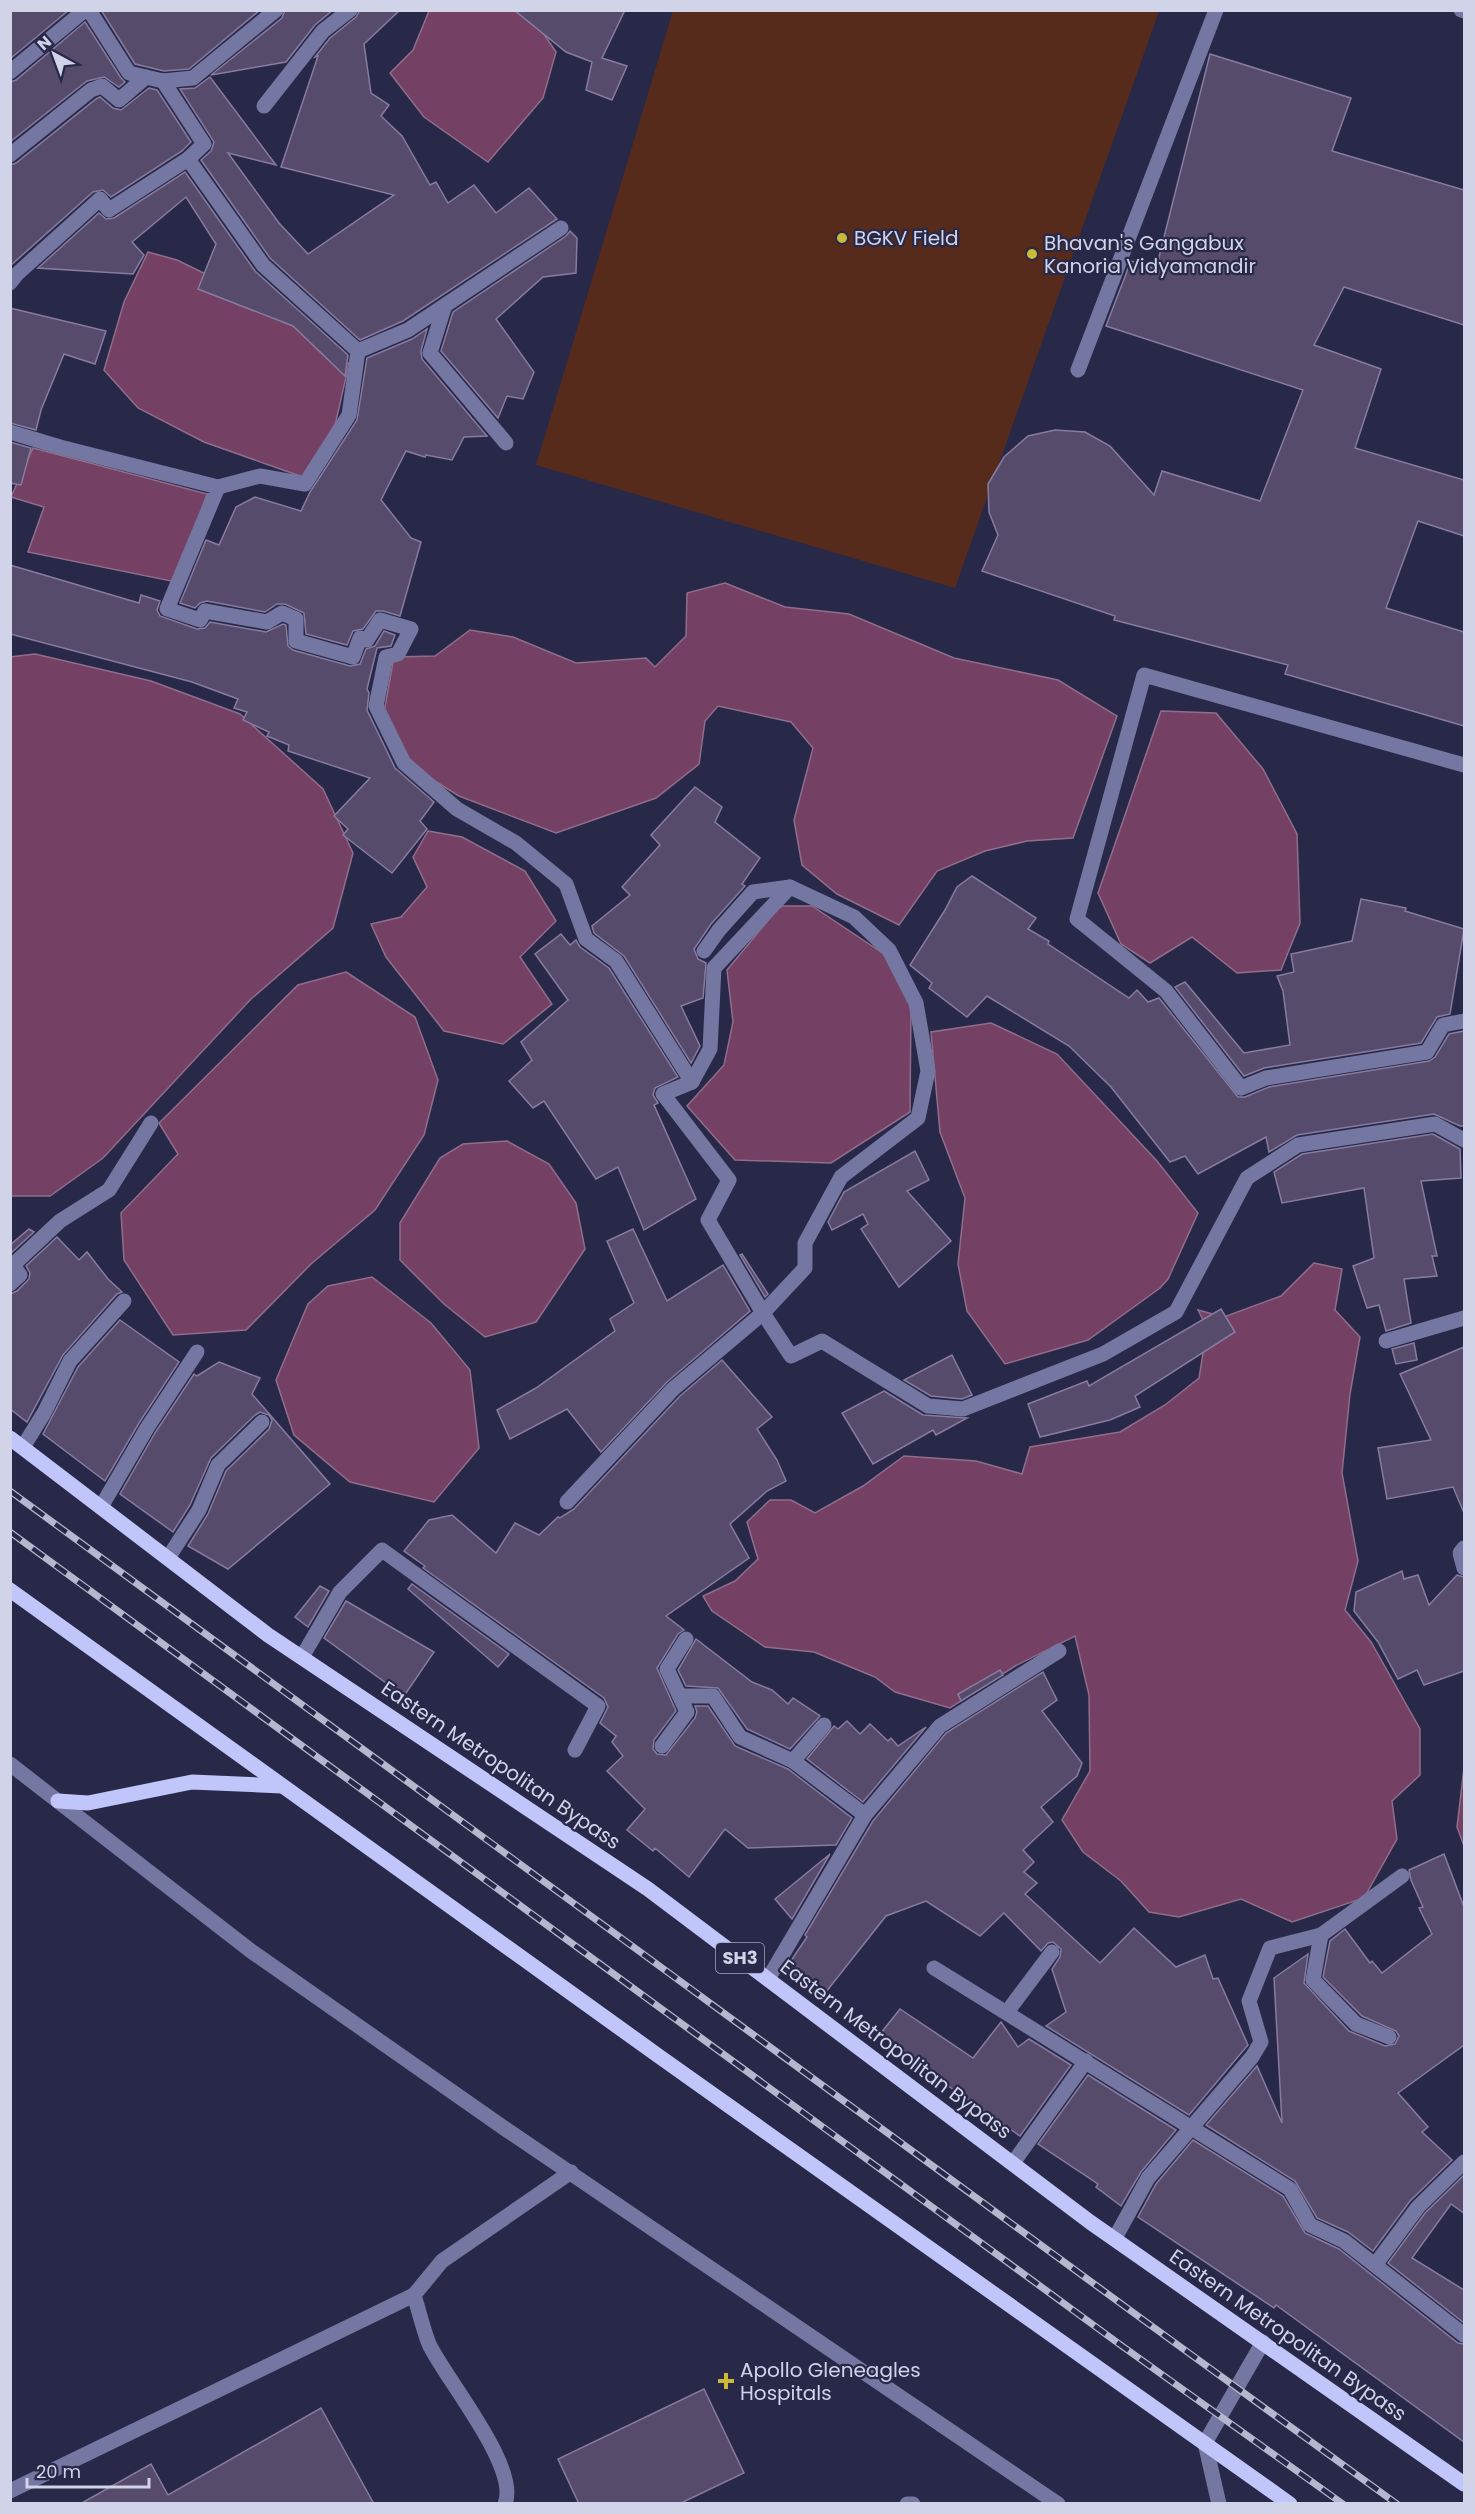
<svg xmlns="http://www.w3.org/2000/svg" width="1475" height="2514" font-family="Poppins,sans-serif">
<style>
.green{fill:#562b1b}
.water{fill:#744164;stroke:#906d8c;stroke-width:1.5}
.building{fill:#574b6c;stroke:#887ba0;stroke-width:1.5}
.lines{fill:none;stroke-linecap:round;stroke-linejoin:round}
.minor{stroke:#7377a2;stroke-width:15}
.major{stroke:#c0c5fa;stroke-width:15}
.rail-casing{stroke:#b4b7cd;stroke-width:7}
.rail{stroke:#282949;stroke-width:4.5;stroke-dasharray:14;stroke-linecap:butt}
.poi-dot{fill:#cdb938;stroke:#282949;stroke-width:2}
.labels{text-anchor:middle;stroke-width:4.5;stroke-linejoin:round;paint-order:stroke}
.shield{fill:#282949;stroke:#9ea1b8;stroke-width:1.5}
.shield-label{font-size:18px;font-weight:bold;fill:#d1d4e8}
.poi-label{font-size:20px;fill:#d1d4e8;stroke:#282949;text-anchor:start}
.street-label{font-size:20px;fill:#d1d4e8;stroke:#282949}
</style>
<rect width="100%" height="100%" fill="#282949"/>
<path class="green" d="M673 11H1159L955 588 536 465Z"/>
<g class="water">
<path d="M429 11H528L556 52 543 98 488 162 424 117 390 73 413 50Z"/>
<path d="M148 252 177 260 304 322 349 364 331 443 303 477 204 442 138 408 104 370 124 302Z"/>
<path d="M33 448 207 494 176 582 28 552 44 507 11 497Z"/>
<path d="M725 583 785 607 849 614 954 658 1058 680 1117 716 1073 838 1027 841 985 851 937 871 899 925 837 894 802 865 794 820 813 748 791 722 718 706 705 721 699 764 656 798 556 833 459 796 406 763 384 712 394 657 435 656 470 630 513 637 576 663 646 658 655 667 686 636 687 593Z"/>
<path d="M35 654 151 681 240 714 323 789 353 853 333 928 251 999 103 1158 50 1196H11L10 657Z"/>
<path d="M1161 711 1216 713 1263 769 1297 834 1300 923 1281 970 1237 973 1192 937 1150 963 1121 944 1098 893Z"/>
<path d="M428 831 462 837 525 871 556 921 520 957 552 1004 503 1044 444 1031 386 957 371 924 401 917 427 887 413 857Z"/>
<path d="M780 906H812L884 954 911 1005 910 1112 831 1163 735 1160 687 1106 724 1065 733 1022 727 970Z"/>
<path d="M346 972 415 1017 438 1080 424 1135 375 1210 311 1264 246 1330 173 1335 124 1260 121 1213 178 1154 159 1123 298 985Z"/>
<path d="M991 1023 1057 1054 1157 1161 1198 1213 1168 1279 1160 1288 1088 1340 1005 1364 967 1311 958 1264 965 1198 940 1132 931 1032Z"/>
<path d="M507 1141 549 1164 576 1203 585 1249 536 1322 485 1337 444 1304 400 1260V1223L440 1158 463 1144Z"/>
<path d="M1314 1263 1342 1269 1335 1310 1360 1337 1350 1394 1342 1473 1358 1561 1345 1610 1371 1642 1420 1729V1775L1392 1801 1397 1839 1364 1898 1292 1922 1241 1899 1179 1917 1149 1912 1121 1881 1083 1852 1062 1820 1090 1771 1089 1695 1075 1636 1015 1666 950 1708 895 1692 875 1677 814 1652 765 1647 712 1611 703 1596 735 1581 758 1559 747 1522 770 1500H791L815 1513 863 1486 904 1456 976 1461 1022 1474 1030 1447 1120 1432 1165 1405 1199 1378 1207 1328 1198 1310 1224 1317 1281 1296Z"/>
<path d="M372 1277 431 1323 470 1370 479 1448 434 1502 350 1482 294 1435 276 1380 308 1304 328 1286Z"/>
<path d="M1464 1768V1846L1457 1827Z"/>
</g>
<g class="building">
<path d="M10 10H69L10 59Z"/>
<path d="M101 10H260L189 69 164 71 135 64Z"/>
<path d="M285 10H333L315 25 286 62 211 75 282 18Z"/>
<path d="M360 10H400L364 44 371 93 389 105 381 116 402 136 430 185 436 182 448 203 474 185 496 213 529 188 557 219 403 321 360 340 270 258 201 160 211 151 214 142 180 89 195 88 210 77 276 165 228 153 279 223 308 254 394 195 281 167 318 56 315 57 330 38 356 17Z"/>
<path d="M514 10H625L602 58 627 66 612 100 586 90 592 62 566 52Z"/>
<path d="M85 22 121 78 125 82 119 87 104 77 87 81 10 142V82L16 80Z"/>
<path d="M1210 54 1351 98 1332 151 1464 190V325L1344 287 1314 345 1381 369 1355 448 1464 480V536L1418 521 1386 608 1464 632V726L1285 674 1288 665 1114 620 1115 616 982 571 998 535 989 512 988 484 1004 457 1028 436 1055 430 1085 432 1110 446 1154 495 1162 471 1260 501 1303 390 1106 326 1131 261 1156 269Z"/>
<path d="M149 88 157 90 191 142 182 151 111 197 103 190 93 192 10 266V165L16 163 96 99 100 97 113 108 121 110Z"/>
<path d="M185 172 255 271 348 355 345 376 293 326 198 289 216 244 186 197 132 242 144 255 133 274 38 268 99 213 106 219 114 218Z"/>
<path d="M570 231 577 238 576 273 543 277 496 319 534 372 523 399 507 396 498 418 441 351 453 312 566 236Z"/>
<path d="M10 308 106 331 95 364 64 354 41 410 36 430 10 423Z"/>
<path d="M427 329 421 351 422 359 487 436 464 437 452 460 426 455 425 457 406 451 381 500 411 538 421 542 400 616 383 611H376L363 629 353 631 347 645 306 634 304 613 285 604H277L265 612 207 601 200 603 195 608 180 603 206 540 219 545 236 507 255 497 301 511 310 492 357 420 367 358 412 339Z"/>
<path d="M10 442 31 448 21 485 10 483Z"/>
<path d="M10 565 139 603 141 595 160 601 157 610 160 616 197 629 205 628 210 622 266 632 283 624 286 625 288 646 293 650 350 666 360 664 366 649 375 646 384 631 395 635 391 646 377 648 367 689 369 693 367 710 395 768 434 802 420 821 427 829 392 873 343 835 348 829 334 816 370 778 288 751 289 745 267 736 269 732 243 720 247 712 234 708 238 699 192 682 10 634Z"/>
<path d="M695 787 722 807 715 822 760 858 742 884 745 886 711 924 694 949 698 959 706 963 703 998 681 1006 700 1046 691 1063 624 956 594 933 592 926 630 895 622 887 660 845 651 835Z"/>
<path d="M972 876 1036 918 1028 929 1049 941 1048 944 1129 998 1137 990 1148 1002 1159 998 1238 1097H1245L1269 1087 1429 1061 1435 1057 1449 1034 1464 1031V1126H1460L1434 1114 1297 1135 1269 1152 1266 1137 1198 1174 1185 1156 1170 1162 1111 1087 1069 1046 987 996 967 1017 929 988 932 983 910 965 945 910 957 887Z"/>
<path d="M1361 899 1406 908 1405 911 1464 929 1450 1014 1437 1017 1421 1043 1264 1068 1244 1076 1175 987 1185 982 1244 1053 1290 1045 1283 991 1277 976 1294 972 1291 954 1352 941Z"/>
<path d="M561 934 570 945 576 940 580 947 609 968 678 1077 655 1088 653 1095 658 1103 654 1105 696 1199 644 1230 618 1167 596 1179 544 1101 533 1108 509 1081 532 1060 521 1042 568 1000 535 954Z"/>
<path d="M1433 1134 1460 1149 1461 1178 1421 1181 1437 1256H1432L1437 1276 1404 1279 1411 1323 1386 1331 1379 1305 1367 1308 1353 1266 1374 1258 1364 1188 1282 1203 1274 1172 1302 1154Z"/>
<path d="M915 1151 929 1180 907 1191 951 1241 899 1287 861 1229 868 1224 863 1214 832 1230 828 1222 844 1192Z"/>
<path d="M29 1229 34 1232 10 1254V1245Z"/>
<path d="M633 1229 667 1301 723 1265 750 1311 667 1382 601 1452 567 1409 510 1439 497 1410 536 1388 615 1331 610 1319 634 1303 607 1241Z"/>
<path d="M57 1237 79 1260 87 1252 108 1279 122 1292 117 1294 63 1355 27 1422 10 1409V1294L17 1291 29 1279 30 1273 26 1266Z"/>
<path d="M742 1254 768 1294 765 1297 740 1255Z"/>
<path d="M1221 1309 1235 1332 1135 1396 1140 1407 1110 1420 1040 1437 1028 1404 1087 1381 1089 1386Z"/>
<path d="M120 1320 179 1362 139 1423 105 1481 43 1434 78 1367Z"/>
<path d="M1414 1343 1417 1360 1396 1364 1392 1349Z"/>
<path d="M1464 1347V1513L1453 1487 1387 1499 1378 1448 1431 1440 1400 1374Z"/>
<path d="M952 1355 972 1395 962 1399 931 1396 904 1380Z"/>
<path d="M722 1360 772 1417 757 1429 777 1460 786 1481 767 1491 730 1524 749 1558 666 1616 684 1630 678 1634 657 1668 676 1711 654 1740 653 1749 657 1754 666 1755 695 1718 697 1712 695 1706H708L735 1746 788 1769 852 1818 836 1845 748 1848 725 1829 689 1877 655 1848 653 1851 627 1830 645 1809 607 1771 623 1756 612 1742 616 1736 600 1723 608 1707 604 1698 423 1568 425 1566 404 1551 429 1520 452 1515 496 1553 515 1523 539 1535 558 1517 560 1518 574 1509 680 1396Z"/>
<path d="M219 1362 260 1378 252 1394 330 1484 228 1569 188 1546 208 1514 226 1471 269 1429 272 1420 269 1415 260 1412 255 1415 211 1458 190 1505 173 1532 120 1494 155 1433 194 1374 197 1376Z"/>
<path d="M884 1391 923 1415 967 1418 936 1435 933 1430 873 1464 842 1413Z"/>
<path d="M1402 1571 1404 1579 1418 1575 1429 1605 1457 1575 1464 1577V1671L1424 1685 1417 1670 1398 1679 1378 1642 1354 1611 1356 1592Z"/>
<path d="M412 1584 509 1654 498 1667 408 1589Z"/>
<path d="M320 1586 329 1591 308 1627 295 1617Z"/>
<path d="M346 1601 434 1652 404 1696 324 1638Z"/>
<path d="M696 1639 752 1682 772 1690 788 1704 793 1698 820 1716 790 1749 747 1729 718 1688 686 1686 678 1670Z"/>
<path d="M1000 1670 1003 1675 961 1701 958 1694Z"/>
<path d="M1043 1672 1057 1700 1042 1711 1082 1763 1077 1776 1041 1807 1053 1822 1023 1850 1034 1862 1024 1872 1037 1883 1025 1894 1100 1963 1134 1928 1176 1967 1205 1955 1213 1979 1218 1978 1248 2045 1189 2115 1046 2026 1066 2012 1052 1969 1060 1957 1061 1949 1053 1942 1048 1943 1041 1951 1004 1913 980 1936 926 1901 886 1916 822 1997 784 1971 807 1937 805 1935 873 1821 946 1733Z"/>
<path d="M847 1721 860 1734 870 1724 888 1741 891 1738 898 1746 926 1727 863 1802 807 1759 834 1726 838 1729Z"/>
<path d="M830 1854 792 1919 775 1899Z"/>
<path d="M1444 1854 1464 1907V2045L1398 2093 1428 2127 1422 2132 1452 2160 1410 2201 1373 2251 1348 2232 1317 2218 1295 2181 1206 2125 1257 2066 1282 2123 1274 1978 1308 1954 1304 1983 1349 2031 1385 2046 1395 2044 1399 2036 1396 2031 1362 2016 1323 1977 1330 1941 1345 1929 1370 1963 1372 1961 1382 1973 1432 1934 1419 1908 1423 1907 1411 1880 1409 1870Z"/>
<path d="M900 2009 973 2058 1001 2022 1018 2047 1029 2039 1071 2065 1020 2136 951 2088 881 2033Z"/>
<path d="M1088 2075 1176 2130 1141 2172 1121 2206 1096 2187 1098 2184 1038 2144Z"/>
<path d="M1193 2140 1283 2196 1305 2233 1339 2249 1458 2343 1464 2344V2442L1276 2305 1274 2308 1138 2217 1156 2184Z"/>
<path d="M1464 2175V2213L1451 2204 1412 2258 1464 2290V2323L1388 2263 1425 2213Z"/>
<path d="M704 2389 744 2473 679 2504H579L558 2459Z"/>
<path d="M321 2408 374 2504H80L151 2464 168 2495Z"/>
</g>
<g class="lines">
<g class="minor">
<path d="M89 10 129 73 163 81 193 78 276 10"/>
<path d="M1461 10 1464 11"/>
<path d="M10 72 85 10"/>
<path d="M163 81 204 144 188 159 263 265 358 351 349 415 305 484 260 476 218 487"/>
<path d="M264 106 323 31 350 10"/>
<path d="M10 155 91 90 102 86 119 100 146 77"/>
<path d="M10 283 17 274 100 199 109 210 188 159"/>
<path d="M444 308 430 353 506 443"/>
<path d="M358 351 408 330 561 228"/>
<path d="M1078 370 1216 10"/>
<path d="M10 432 60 447 218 487 167 609 200 620 205 611 267 622 282 613 296 619V641L353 657 360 638 367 640 380 620 411 629 398 654 386 657 376 706 404 763 457 809 516 843 566 884 586 939 616 961 692 1082 663 1094 729 1180 708 1220 763 1313 791 1356 822 1341 928 1406 963 1409 1103 1354 1176 1312 1247 1178 1298 1145 1435 1124 1464 1140"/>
<path d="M1464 765 1144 675 1077 919 1166 991 1241 1088 1266 1078 1427 1052 1443 1025 1464 1021"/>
<path d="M692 1082 710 1049 714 968 790 887"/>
<path d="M10 1284 20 1275 13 1265 60 1221 109 1190 151 1123"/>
<path d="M1386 1341 1464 1318"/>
<path d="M23 1447 44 1413 70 1361 124 1301"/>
<path d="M567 1502 673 1389 763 1313 805 1268V1243L841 1177 918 1118 928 1071 916 1003 889 950 854 917 790 887 753 892 719 930 704 951"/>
<path d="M101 1507 147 1428 197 1352"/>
<path d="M1464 1548 1460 1553 1464 1568"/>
<path d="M168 1558 199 1510 218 1465 262 1422"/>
<path d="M302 1657 340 1592 382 1550 598 1706 575 1750"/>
<path d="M680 1696H713L740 1737 793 1761 865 1815"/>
<path d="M662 1746 687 1712 667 1669 686 1639"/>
<path d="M793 1761 824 1725"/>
<path d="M10 1764 251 1951 504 2128 1058 2504"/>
<path d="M1321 1935 1313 1980 1356 2024 1389 2037"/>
<path d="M934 1968 1290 2189 1310 2225 1344 2241 1464 2335"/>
<path d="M768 1979 865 1815 940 1726 1059 1651"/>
<path d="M1007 2012 1052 1952"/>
<path d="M1013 2163 1086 2061"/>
<path d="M1115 2238 1148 2178 1252 2057 1261 2042 1249 2001 1270 1948 1321 1935 1402 1876"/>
<path d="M1375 2265 1418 2207 1464 2162"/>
<path d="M10 2491 414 2295"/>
<path d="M505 2504C520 2467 446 2380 429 2344 423 2329 419 2311 414 2295L442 2261 571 2172"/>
<path d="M907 2504H913"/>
<path d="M1219 2504 1205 2443 1263 2342"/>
</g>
<g class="major">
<path d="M10 1438 268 1635 648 1889 1090 2222 1464 2484"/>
<path d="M10 1590 660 2057 1290 2504"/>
<path d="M58 1801 88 1803 192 1782 282 1786"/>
</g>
<defs>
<g id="rail">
<path d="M10 1491 1142 2319 1397 2504"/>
<path d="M10 1532 1122 2346 1343 2504"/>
</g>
</defs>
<use href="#rail" class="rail-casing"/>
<use href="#rail" class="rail"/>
</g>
<g class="poi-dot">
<circle cx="842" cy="238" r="6"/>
<circle cx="1032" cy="254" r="6"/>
<path d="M723 2372h6v6h6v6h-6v6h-6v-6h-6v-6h6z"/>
</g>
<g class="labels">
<rect class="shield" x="716" y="1943" width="48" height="30" rx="4.5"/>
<g class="shield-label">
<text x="740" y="1964">SH3</text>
</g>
<g class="poi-label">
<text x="854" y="245">BGKV Field</text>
<text x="1044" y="250">Bhavan's Gangabux<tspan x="1044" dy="23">Kanoria Vidyamandir</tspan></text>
<text x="740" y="2377">Apollo Gleneagles<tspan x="740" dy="23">Hospitals</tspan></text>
</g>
<g class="street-label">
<text transform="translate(501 1765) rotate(34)" y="7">Eastern Metropolitan Bypass</text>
<text transform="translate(896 2049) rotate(37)" y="7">Eastern Metropolitan Bypass</text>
<text transform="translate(1288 2335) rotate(35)" y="7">Eastern Metropolitan Bypass</text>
</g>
</g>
<rect width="1475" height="2514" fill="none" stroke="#d1d4e8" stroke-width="24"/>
<g transform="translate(54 54) rotate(319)" stroke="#282949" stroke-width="4.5" paint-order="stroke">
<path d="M0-4.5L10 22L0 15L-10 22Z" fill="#d1d4e8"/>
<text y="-9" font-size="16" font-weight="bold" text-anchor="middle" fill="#d1d4e8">N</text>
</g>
<path d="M27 2478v9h122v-9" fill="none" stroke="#d1d4e8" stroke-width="3"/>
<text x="36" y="2478" font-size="18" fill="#d1d4e8" stroke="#282949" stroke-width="4.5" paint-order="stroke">20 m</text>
</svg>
